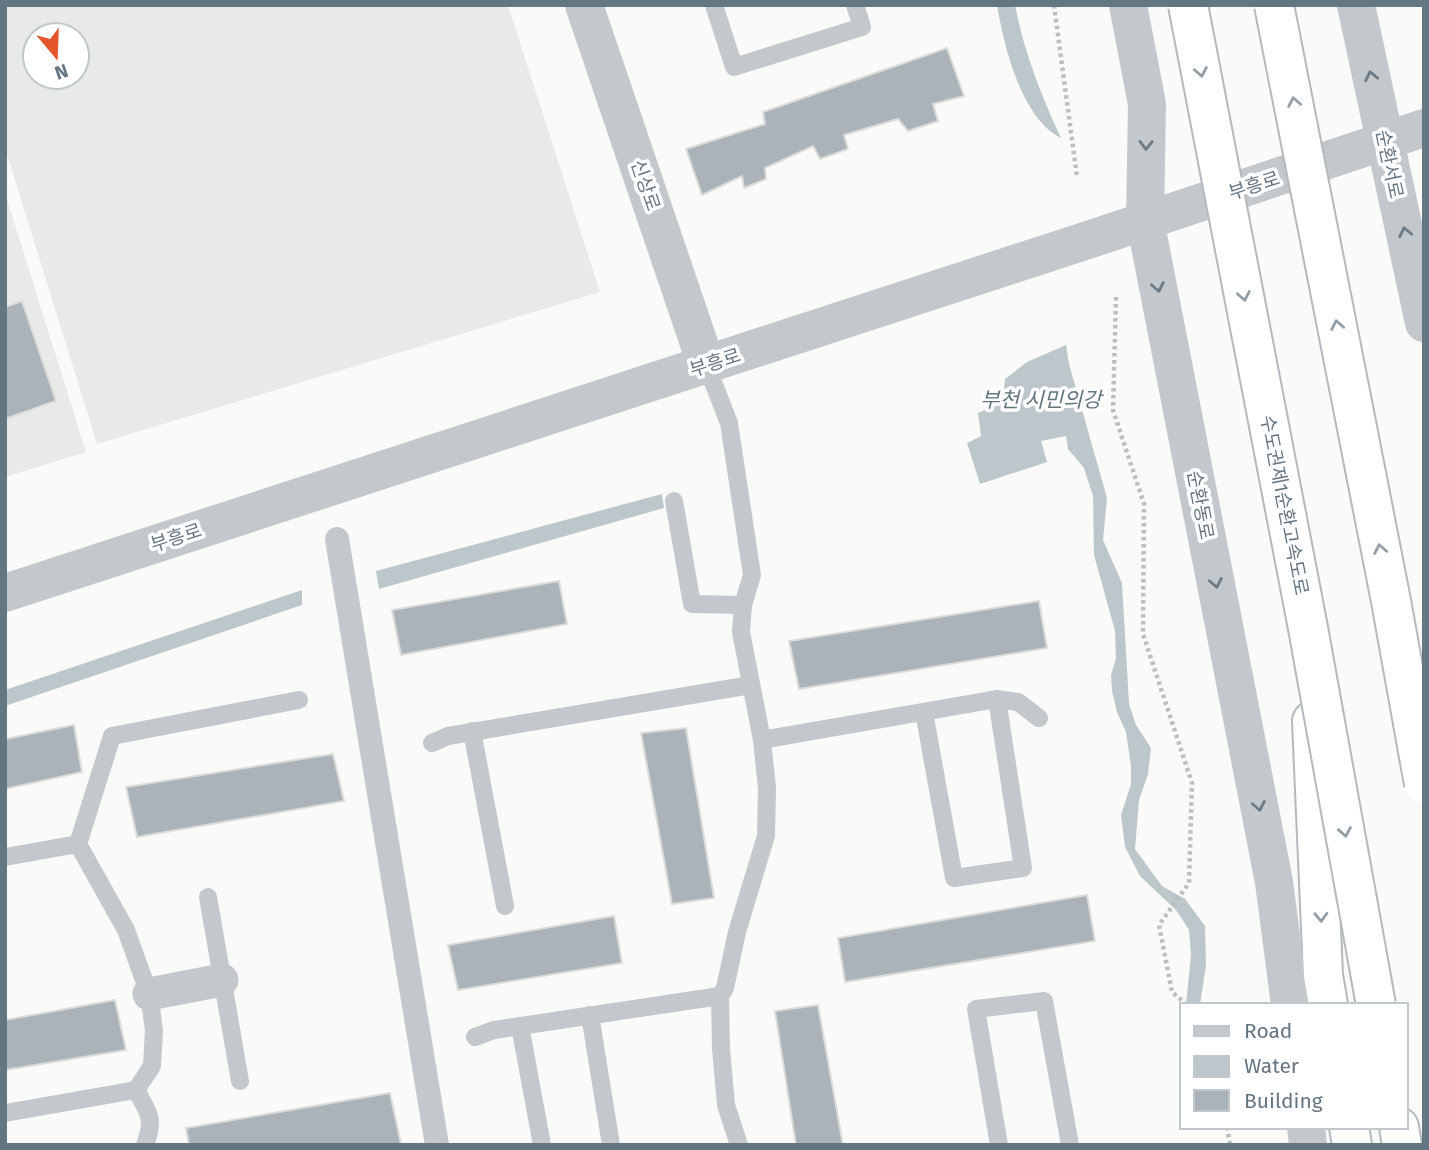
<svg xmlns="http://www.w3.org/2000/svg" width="1429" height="1150" font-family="'Fira Sans','Noto Sans KR',sans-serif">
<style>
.built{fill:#e8e9e9;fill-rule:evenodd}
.water{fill:#bbc7cb}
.building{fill:#aab3b9;stroke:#dcdcda;stroke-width:2}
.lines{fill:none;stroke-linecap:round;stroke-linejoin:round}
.motorway-casing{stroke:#b4b9bd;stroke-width:42}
.path{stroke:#bbbfc2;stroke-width:4.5;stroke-dasharray:3.5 3.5;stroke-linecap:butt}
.service{stroke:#c3c8cc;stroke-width:18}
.pedestrian{stroke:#c3c8cc;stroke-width:24}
.minor{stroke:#c3c8cc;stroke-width:33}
.tertiary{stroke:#c3c8cc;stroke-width:38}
.motorway{stroke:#fff;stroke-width:38}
.motorway-bridge-casing{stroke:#b4b9bd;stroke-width:42;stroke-linecap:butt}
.motorway-bridge{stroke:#fff;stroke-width:38}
.oneway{stroke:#939fa8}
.oneway2{stroke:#6a7a87}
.labels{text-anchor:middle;stroke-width:7;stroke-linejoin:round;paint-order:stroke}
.street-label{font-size:19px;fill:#657683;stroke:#fff}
.water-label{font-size:21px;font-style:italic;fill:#60757c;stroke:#fff}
</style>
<rect width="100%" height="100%" fill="#fafaf8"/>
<g class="built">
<path d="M5 5H508L600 292 97 444 5 148ZM35 35H77V77H35Z"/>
<path d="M5 193 86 452 5 477Z"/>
</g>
<g class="water">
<path d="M997 5H1015C1024 52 1041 95 1061 138 1021 118 1004 46 997 5Z"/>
<path d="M1066 345 1069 364 1107 498 1103 540 1122 583 1129 704 1136 725 1151 748 1148 774 1139 800 1135 849 1162 886 1185 899 1205 926 1206 965 1200 1005H1186L1191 955 1189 930 1176 910 1140 876 1125 847 1121 815 1131 784V766L1126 732 1117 712 1112 691 1111 675 1116 659 1115 631 1094 555 1093 496 1084 468 1068 449 1066 436 1041 441 1047 462 980 484 967 443 981 436 978 413 1003 402 1005 379 1027 362Z"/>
<path d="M662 494 664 508 379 589 376 571Z"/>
<path d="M302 590V605L5 706V690Z"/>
</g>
<g class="building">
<path d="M947 48 964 96 933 104 938 121 908 131 898 119 844 135 848 149 820 159 813 146 765 168 766 179 744 188 742 176 702 195 686 149 765 124 763 112Z"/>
<path d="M22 301 56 401 5 419V307Z"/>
<path d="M559 581 567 624 401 655 392 610Z"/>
<path d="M1039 601 1047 648 799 689 789 641Z"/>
<path d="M74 725 82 772 5 789V739Z"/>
<path d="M686 728 714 898 672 904 641 733Z"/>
<path d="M333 754 344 801 137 837 126 787Z"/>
<path d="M1087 895 1095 941 845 982 838 938Z"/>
<path d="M614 916 622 963 458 990 448 945Z"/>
<path d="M115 1000 126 1050 5 1070V1020Z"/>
<path d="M818 1005 843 1145H796L775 1011Z"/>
<path d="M390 1093 401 1144 189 1145 186 1128Z"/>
</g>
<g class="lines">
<defs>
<g id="motorway">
<path d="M1312 721 1323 975 1328 1005"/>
<path d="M1349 1127 1352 1145"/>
<path d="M1399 1127 1402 1145"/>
</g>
</defs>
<use href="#motorway" class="motorway-casing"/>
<g class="path">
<path d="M1054 5 1077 177"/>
<path d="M1116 297 1113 410 1144 504 1143 634 1192 783 1189 883 1159 925 1172 992 1187 1005"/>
<path d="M1227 1127 1230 1145"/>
</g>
<g class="service">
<path d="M714 5 734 67 862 27 855 5"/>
<path d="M706 364 729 423 752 575 743 605 741 632 762 740 767 788 766 836 737 932 725 988 720 996 721 1049 726 1105 739 1145"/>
<path d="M674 501 692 604 743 605"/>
<path d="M997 699 1018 702 1039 718"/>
<path d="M472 731 505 906"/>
<path d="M762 740 997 699 1023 868 954 878 924 712"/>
<path d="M432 743 448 736 751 685"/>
<path d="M5 857 78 844"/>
<path d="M208 897 240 1081"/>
<path d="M590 1015 611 1145"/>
<path d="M520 1026 542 1145"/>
<path d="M475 1037 494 1030 720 996"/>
<path d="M5 1113 136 1090"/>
<path d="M145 1145C155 1119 149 1113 136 1090L152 1066 154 1030 149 994 126 930 78 844 112 736 299 700"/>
<path d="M999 1145 976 1009 1044 1001 1070 1145"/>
</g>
<path class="pedestrian" d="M337 539 437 1145"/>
<path class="minor" d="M149 994 222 980"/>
<g class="tertiary">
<path d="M584 5 706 364"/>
<path d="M1128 5 1147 104 1145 220 1274 882 1290 1005"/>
<path d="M1356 5 1424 323"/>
<path d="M5 593 1097 237 1424 128"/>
<path d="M1306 1127 1308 1145"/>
</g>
<use href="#motorway" class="motorway"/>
<defs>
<g id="motorway-bridge">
<path d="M1188 5 1308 628 1376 1005"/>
<path d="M1274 5 1391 601 1424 784"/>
</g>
</defs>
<use href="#motorway-bridge" class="motorway-bridge-casing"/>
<use href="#motorway-bridge" class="motorway-bridge"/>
</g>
<defs><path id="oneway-chevron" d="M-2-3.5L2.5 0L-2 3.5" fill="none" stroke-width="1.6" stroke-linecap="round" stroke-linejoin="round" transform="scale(1.75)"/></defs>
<g class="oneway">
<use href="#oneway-chevron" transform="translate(1201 72) rotate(79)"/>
<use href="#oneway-chevron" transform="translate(1294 102) rotate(-101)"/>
<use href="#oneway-chevron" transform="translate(1244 296) rotate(79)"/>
<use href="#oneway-chevron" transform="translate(1337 325) rotate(-101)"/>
<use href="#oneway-chevron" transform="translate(1380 549) rotate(-101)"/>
<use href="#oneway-chevron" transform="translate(1345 832) rotate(80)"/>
<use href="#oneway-chevron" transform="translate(1321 917) rotate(88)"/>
</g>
<g class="oneway2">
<use href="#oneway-chevron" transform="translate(1371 76) rotate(-102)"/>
<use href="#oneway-chevron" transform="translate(1146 145) rotate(91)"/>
<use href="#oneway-chevron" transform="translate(1405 232) rotate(-102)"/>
<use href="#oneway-chevron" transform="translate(1158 287) rotate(79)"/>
<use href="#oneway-chevron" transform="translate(1216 583) rotate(79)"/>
<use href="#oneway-chevron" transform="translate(1259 806) rotate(79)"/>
</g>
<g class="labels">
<g class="street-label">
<text transform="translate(1390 164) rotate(78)" y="7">순환서로</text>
<text transform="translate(646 185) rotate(71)" y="7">신상로</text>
<text transform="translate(1254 185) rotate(-18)" y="7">부흥로</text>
<text transform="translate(715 362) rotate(-18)" y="7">부흥로</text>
<text transform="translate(1201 505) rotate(79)" y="7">순환동로</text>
<text transform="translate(1285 505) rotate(79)" y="7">수도권제1순환고속도로</text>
<text transform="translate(176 537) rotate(-18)" y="7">부흥로</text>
</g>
<g class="water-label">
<text x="1041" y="407">부천 시민의강</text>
</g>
</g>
<rect width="1429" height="1150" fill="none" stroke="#657683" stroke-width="14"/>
<rect x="1180" y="1003" width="228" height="126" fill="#ffffff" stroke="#c1c8cd" stroke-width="2"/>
<rect x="1194" y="1026" width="35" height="10" fill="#c3c8cc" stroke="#c1c8cd" stroke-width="2"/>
<text x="1244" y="1038" font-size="21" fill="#657683">Road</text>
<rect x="1194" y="1056" width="35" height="21" fill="#bbc7cb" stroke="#c1c8cd" stroke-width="2"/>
<text x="1244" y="1073" font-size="21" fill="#657683">Water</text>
<rect x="1194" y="1090" width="35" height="21" fill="#aab3b9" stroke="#c1c8cd" stroke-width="2"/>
<text x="1244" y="1108" font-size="21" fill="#657683">Building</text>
<g transform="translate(56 56) rotate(161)"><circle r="33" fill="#ffffff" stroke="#c1c8cd" stroke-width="2"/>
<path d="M0-5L12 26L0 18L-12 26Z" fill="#e4572e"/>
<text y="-10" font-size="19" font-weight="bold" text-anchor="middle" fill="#657683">N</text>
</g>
</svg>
